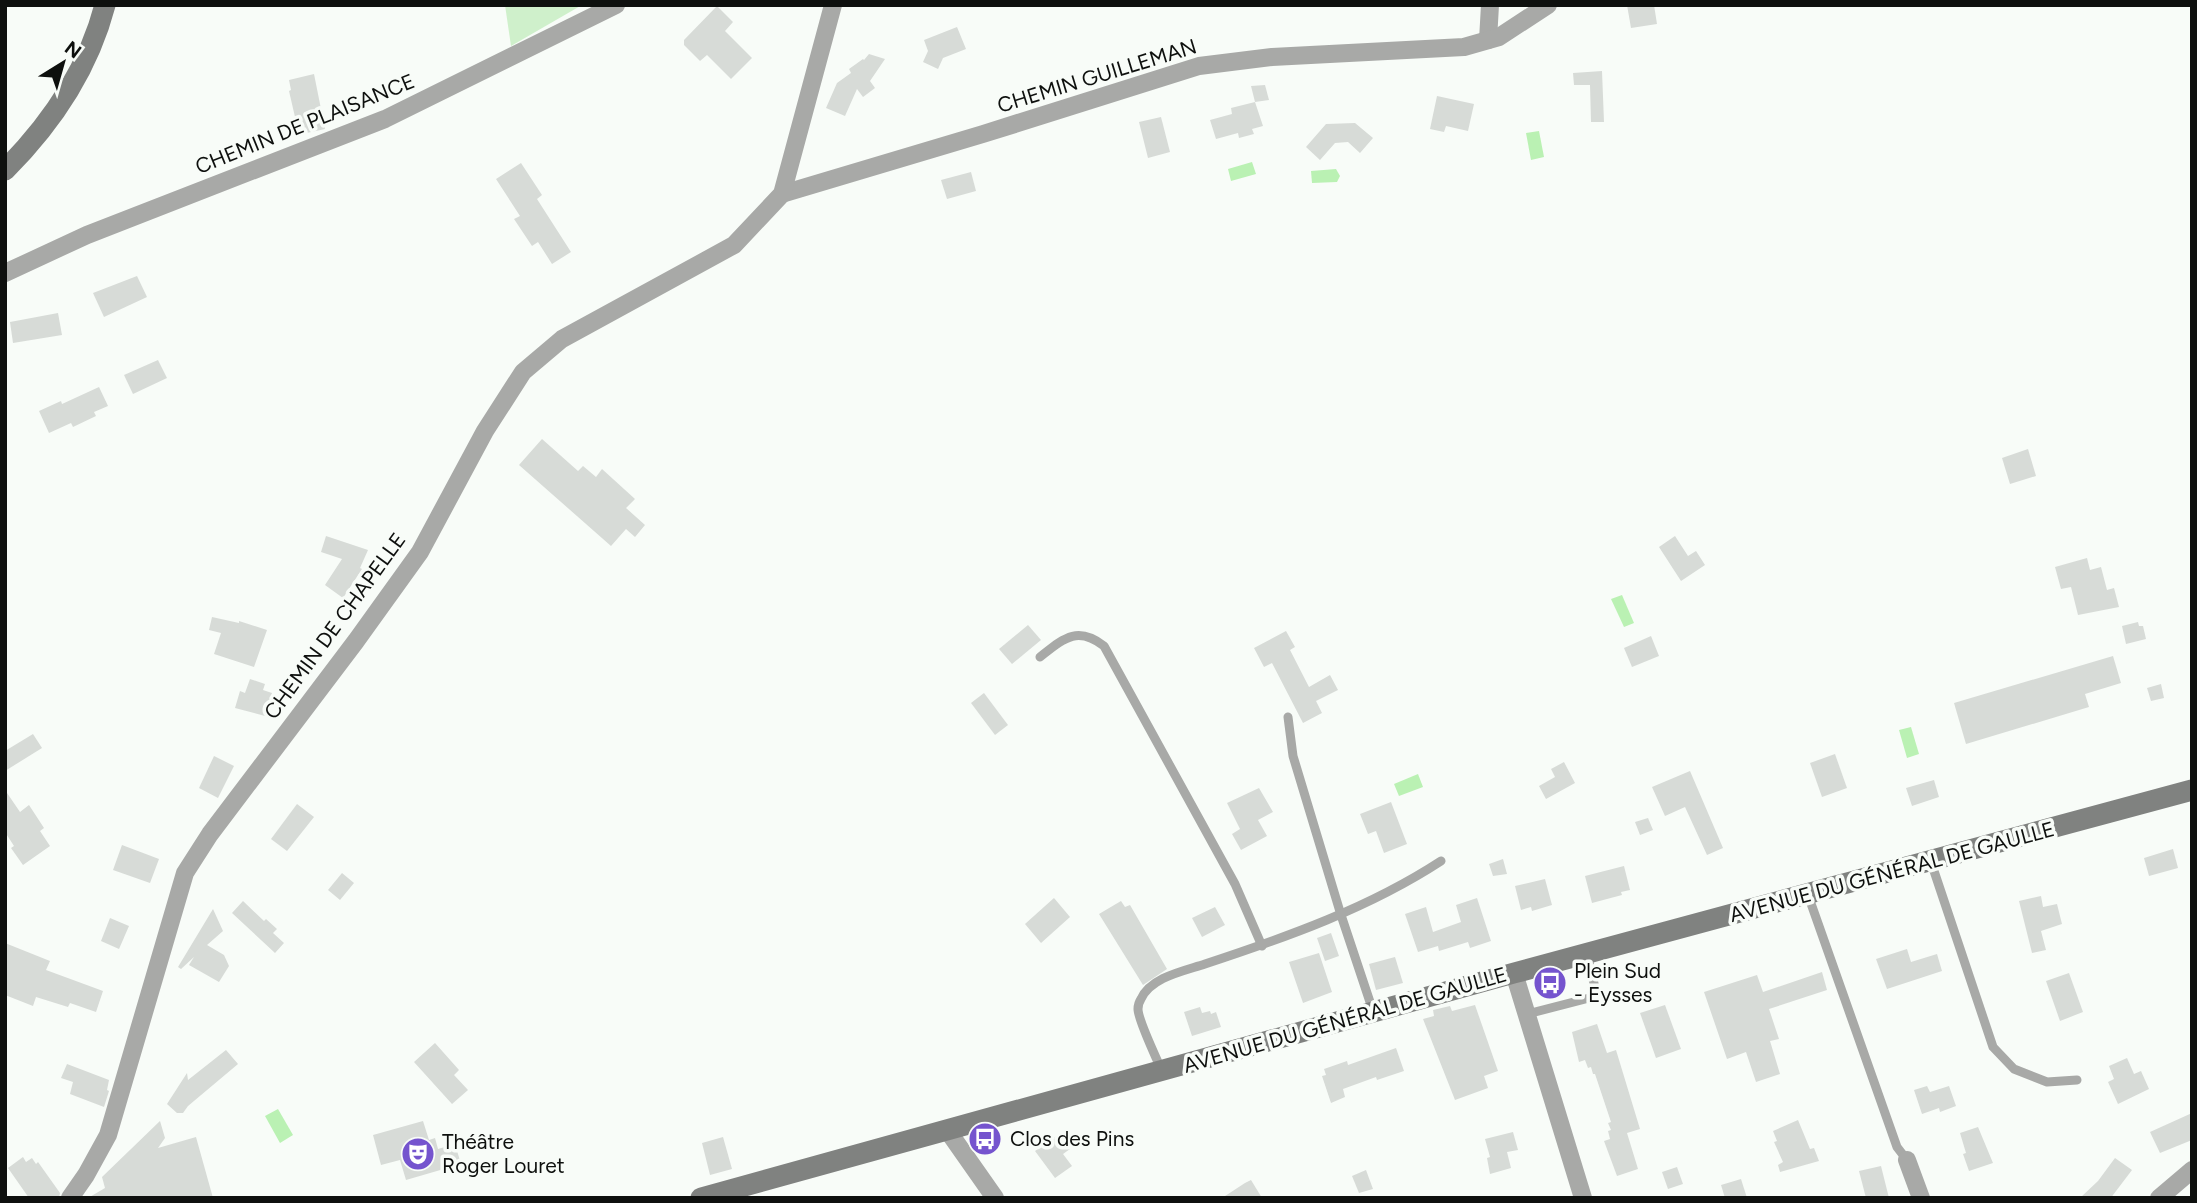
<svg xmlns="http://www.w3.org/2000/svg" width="2197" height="1203" font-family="Figtree,sans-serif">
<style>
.green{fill:#cff0cb}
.water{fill:#baf1b3}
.building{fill:#d7dbd7}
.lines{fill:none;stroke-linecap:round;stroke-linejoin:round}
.lane{stroke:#a8a9a7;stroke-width:9}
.street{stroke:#a8a9a7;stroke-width:18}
.secondary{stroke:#808280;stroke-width:21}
.labels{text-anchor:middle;stroke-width:7;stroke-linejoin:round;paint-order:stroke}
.street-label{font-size:21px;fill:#0e100e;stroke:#f8fcf8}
.poi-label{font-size:21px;fill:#0e100e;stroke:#f8fcf8;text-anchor:start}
</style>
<rect width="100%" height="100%" fill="#f8fcf8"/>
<path class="green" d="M505 5H582L511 46Z"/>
<g class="water">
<path d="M1539 131 1544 157 1531 160 1526 133Z"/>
<path d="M1252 162 1256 174 1231 181 1228 169Z"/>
<path d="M1336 169 1340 176 1337 182 1312 183 1311 171Z"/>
<path d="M1622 595 1634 623 1624 627 1611 599Z"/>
<path d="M1911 727 1919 754 1907 758 1899 730Z"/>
<path d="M1418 774 1423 787 1399 796 1394 784Z"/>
<path d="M278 1109 293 1135 280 1143 265 1116Z"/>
</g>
<g class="building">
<path d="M1627 5H1654L1657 24 1631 28Z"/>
<path d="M717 6 733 22 725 31 752 58 731 79 707 55 700 61 684 45V40Z"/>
<path d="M957 27 966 49 943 58 938 69 923 62 928 51 924 40Z"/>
<path d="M869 54 885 59 870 81 875 88 863 97 857 89 845 116 826 108 837 83 851 73 849 69 863 59 864 60Z"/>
<path d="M1602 71 1604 122H1591L1590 85H1574L1573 73Z"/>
<path d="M314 74 325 129 302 134 298 116 295 117 289 91 291 90 289 80Z"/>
<path d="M1265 85 1269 100 1255 102 1263 126 1252 129 1254 134 1239 138 1238 133 1216 139 1210 120 1232 114 1231 108 1255 102 1251 86Z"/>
<path d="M1437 96 1474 104 1468 131 1446 126 1444 132 1430 129Z"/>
<path d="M1161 117 1170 152 1148 158 1139 122Z"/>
<path d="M1355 123 1373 138 1360 153 1348 142 1335 143 1320 160 1306 147 1326 124Z"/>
<path d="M521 163 542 195 537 199 571 252 552 264 538 242 532 246 514 219 520 216 496 179Z"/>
<path d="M971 172 976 191 947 199 941 180Z"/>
<path d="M137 276 147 297 104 317 93 293Z"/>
<path d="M58 313 62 335 13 343 10 322Z"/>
<path d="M158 360 167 378 133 394 124 375Z"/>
<path d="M99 387 108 406 94 412 96 416 73 427 71 423 49 433 39 411 61 401 62 404Z"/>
<path d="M542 439 578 471 583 466 596 477 602 469 635 499 626 508 645 525 635 537 626 529 611 546 519 465Z"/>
<path d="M2028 449 2036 476 2010 484 2002 458Z"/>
<path d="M326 536 368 550 360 568 362 569 343 598 325 585 342 559 321 552Z"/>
<path d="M1675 536 1688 556 1696 551 1705 565 1681 581 1659 547Z"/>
<path d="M2087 558 2090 570 2101 567 2107 590 2114 588 2119 607 2078 615 2071 587 2061 589 2055 567Z"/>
<path d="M212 617 239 623V621L267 630 254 667 214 654 221 633 209 630Z"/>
<path d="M2138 622 2139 626H2143L2146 639 2126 644 2122 626Z"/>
<path d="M1028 625 1041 640 1012 664 999 649Z"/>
<path d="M1286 631 1295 647 1290 650 1309 687 1330 675 1338 690 1316 701 1322 713 1303 723 1272 663 1264 667 1254 648Z"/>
<path d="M1651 636 1659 656 1632 667 1624 648Z"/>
<path d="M2113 656 2121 683 2085 694 2089 707 1966 744 1954 703Z"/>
<path d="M250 679 265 684 263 690 272 693 265 716 235 708 240 691 245 693Z"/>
<path d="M2161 684 2164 698 2151 701 2147 688Z"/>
<path d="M984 693 1008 725 995 735 971 703Z"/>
<path d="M33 734 42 748 5 771V751Z"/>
<path d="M1835 754 1847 788 1822 797 1810 763Z"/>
<path d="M214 756 234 766 218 798 199 788Z"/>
<path d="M1564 762 1575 783 1546 799 1539 786 1555 777 1551 769Z"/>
<path d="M1690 771 1723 848 1707 855 1685 807 1665 816 1652 787Z"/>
<path d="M1934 780 1939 797 1912 806 1906 788Z"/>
<path d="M1259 788 1273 812 1258 820 1267 836 1241 850 1232 834 1240 829 1227 803Z"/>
<path d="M5 790 20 812 29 805 44 828 40 831 50 846 23 865 11 848 14 846 5 832Z"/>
<path d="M1391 802 1407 844 1384 853 1376 831 1368 834 1360 814Z"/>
<path d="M297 804 314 817 287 851 271 839Z"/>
<path d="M1648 818 1653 830 1640 835 1635 822Z"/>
<path d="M122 845 159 859 150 883 113 870Z"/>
<path d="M2173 849 2178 868 2149 876 2144 858Z"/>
<path d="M1503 859 1507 874 1493 876 1489 864Z"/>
<path d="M1624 866 1630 890 1621 892 1622 895 1592 903 1585 876Z"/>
<path d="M342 873 354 883 340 900 328 890Z"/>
<path d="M1545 879 1552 905 1532 911 1531 907 1521 910 1515 886Z"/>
<path d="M2041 896 2043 907 2057 904 2062 924 2041 931 2046 950 2032 953 2019 901Z"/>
<path d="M1054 898 1070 917 1041 943 1025 924Z"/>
<path d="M1477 898 1491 941 1470 948 1468 942 1439 951 1438 946 1418 952 1405 914 1426 907 1433 932 1461 922 1456 905Z"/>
<path d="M243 901 264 921 266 919 277 929 273 933 284 943 275 953 232 913Z"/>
<path d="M1121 901 1125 907 1130 905 1167 969 1143 985 1099 914Z"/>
<path d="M1215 907 1225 925 1202 937 1192 918Z"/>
<path d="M213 909 223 931 207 945 224 955 229 966 219 982 189 965 194 957 181 969 178 967Z"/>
<path d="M110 918 129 926 119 949 101 941Z"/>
<path d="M1331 933 1339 956 1325 961 1317 938Z"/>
<path d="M5 943 50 961 46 970 103 991 96 1012 70 1003 68 1007 36 997 33 1006 5 995Z"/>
<path d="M1907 949 1911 962 1937 954 1942 971 1887 989 1876 959Z"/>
<path d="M1319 953 1332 992 1303 1003 1289 962Z"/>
<path d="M1395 957 1403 983 1376 990 1369 964Z"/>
<path d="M1822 972 1827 990 1769 1009 1779 1039 1770 1041 1780 1074 1756 1082 1746 1052 1727 1059 1704 992 1757 975 1763 992Z"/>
<path d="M2069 973 2083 1012 2060 1021 2046 981Z"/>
<path d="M1475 1005 1498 1071 1484 1076 1488 1088 1455 1100 1423 1019 1434 1016 1433 1010 1450 1006 1452 1011Z"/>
<path d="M1665 1005 1681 1049 1656 1058 1640 1013Z"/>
<path d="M1200 1007 1202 1013 1210 1011 1211 1014 1216 1012 1221 1027 1192 1036 1184 1012Z"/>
<path d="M1597 1024 1607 1053 1616 1050 1640 1129 1627 1133 1638 1169 1617 1176 1604 1141 1610 1139 1608 1131 1611 1130 1608 1123 1611 1122 1595 1074H1593L1591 1067 1588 1068 1585 1060 1579 1062 1572 1032Z"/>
<path d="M435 1043 459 1070 454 1075 468 1090 452 1104 414 1062Z"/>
<path d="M1396 1048 1404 1071 1377 1080 1376 1077 1343 1089 1345 1097 1331 1103 1322 1076 1326 1075 1324 1069 1347 1061 1348 1065Z"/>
<path d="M226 1050 238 1064 188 1106 183 1113H177L167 1104 187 1073 188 1080Z"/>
<path d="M2127 1058 2134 1074 2141 1071 2149 1089 2118 1104 2108 1082 2114 1079 2109 1066Z"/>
<path d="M67 1064 109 1080 107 1090 109 1091 104 1107 70 1094 73 1082 61 1078Z"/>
<path d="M1927 1086 1930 1092 1949 1086 1956 1106 1940 1112 1939 1108 1922 1114 1914 1090Z"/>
<path d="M2192 1113V1140L2160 1153 2150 1132Z"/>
<path d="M1798 1120 1810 1149 1814 1148 1819 1161 1780 1172 1778 1165 1783 1162 1774 1142 1777 1141 1773 1131Z"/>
<path d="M160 1121 165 1138 158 1148 196 1137 213 1198H88L105 1188 102 1177Z"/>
<path d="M423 1121 429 1140 435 1138 438 1149 455 1144 461 1164 406 1180 400 1160 381 1165 373 1135Z"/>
<path d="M1978 1127 1993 1163 1969 1171 1963 1154 1966 1153 1960 1133Z"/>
<path d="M1513 1132 1518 1150 1507 1152 1511 1168 1490 1174 1487 1158 1490 1157 1485 1139Z"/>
<path d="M1059 1134 1070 1149 1063 1154 1072 1166 1055 1178 1035 1151Z"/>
<path d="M723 1137 732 1169 710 1175 702 1143Z"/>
<path d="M23 1157 26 1162 32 1158 36 1164 38 1162 60 1193 59 1198H29L8 1168Z"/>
<path d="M2115 1158 2132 1170 2113 1195 2111 1198H2080L2098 1181Z"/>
<path d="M1881 1166 1889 1198H1866L1859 1171Z"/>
<path d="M1677 1167 1683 1184 1668 1189 1662 1172Z"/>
<path d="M1366 1170 1373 1189 1359 1193 1352 1176Z"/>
<path d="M1741 1179 1747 1198H1725L1721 1185Z"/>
<path d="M1251 1180 1262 1198H1222L1245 1183Z"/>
</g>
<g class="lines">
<g class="lane">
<path d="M1040 657C1063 639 1077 625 1104 646L1235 884 1262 946"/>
<path d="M1288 717 1293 756 1341 915 1373 1011"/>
<path d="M1931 862 1993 1047 2014 1069 2047 1082 2077 1080"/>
<path d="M1808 895 1897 1147 1907 1160"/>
<path d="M1527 1014 1597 996 1587 954"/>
<path d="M1161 1069C1156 1057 1138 1020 1138 1009 1138 1006 1139 1002 1141 999 1151 977 1184 971 1205 964 1287 937 1369 908 1441 861"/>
</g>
<g class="street">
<path d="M1488 40 1490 5"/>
<path d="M782 194 983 134 1199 66 1272 57 1464 47 1499 37 1548 5"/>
<path d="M5 273 87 235 385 119 616 5"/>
<path d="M1514 973 1583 1198"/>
<path d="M948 1131 995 1198"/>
<path d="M1907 1160 1921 1198"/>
<path d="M70 1198 86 1175 108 1135 185 873 210 834 356 641 420 552 485 431 523 372 562 339 734 245 782 194 833 5"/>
<path d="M2159 1198 2192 1170"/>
</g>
<g class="secondary">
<path d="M5 170C52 123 88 70 105 5"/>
<path d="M701 1198 1514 973 2192 790"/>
</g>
</g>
<defs>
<symbol id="bus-disc" viewBox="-11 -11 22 22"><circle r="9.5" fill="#7554ce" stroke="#f8fcf8"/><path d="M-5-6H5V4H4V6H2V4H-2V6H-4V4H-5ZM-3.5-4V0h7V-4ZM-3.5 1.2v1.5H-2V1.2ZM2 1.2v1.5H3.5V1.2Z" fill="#fff"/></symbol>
<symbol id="theatre-disc" viewBox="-11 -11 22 22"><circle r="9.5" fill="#7554ce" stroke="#f8fcf8"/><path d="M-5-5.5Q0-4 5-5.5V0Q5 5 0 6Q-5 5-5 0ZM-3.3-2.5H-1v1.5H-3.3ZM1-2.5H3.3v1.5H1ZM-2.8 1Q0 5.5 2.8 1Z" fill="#fff"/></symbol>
</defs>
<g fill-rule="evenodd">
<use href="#bus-disc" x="1531" y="964" width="38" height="38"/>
<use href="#bus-disc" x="966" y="1120" width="38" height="38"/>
<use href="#theatre-disc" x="399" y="1135" width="38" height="38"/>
</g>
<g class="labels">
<g class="street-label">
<text transform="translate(1097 76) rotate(-17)" y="7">CHEMIN GUILLEMAN</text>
<text transform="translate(305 124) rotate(-22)" y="7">CHEMIN DE PLAISANCE</text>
<text transform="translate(335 626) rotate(-54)" y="7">CHEMIN DE CHAPELLE</text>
<text transform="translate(1892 872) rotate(-15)" y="7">AVENUE DU GÉNÉRAL DE GAULLE</text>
<text transform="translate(1345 1020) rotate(-16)" y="7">AVENUE DU GÉNÉRAL DE GAULLE</text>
</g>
<g class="poi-label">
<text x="1574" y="978">Plein Sud<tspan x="1574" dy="24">- Eysses</tspan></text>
<text x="1010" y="1146">Clos des Pins</text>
<text x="442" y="1149">Théâtre<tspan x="442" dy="24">Roger Louret</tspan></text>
</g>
</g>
<rect width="2197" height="1203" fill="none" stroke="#0e100e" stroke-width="14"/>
<g transform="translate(63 63) rotate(37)" stroke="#f8fcf8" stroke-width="5" paint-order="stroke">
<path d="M0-5L12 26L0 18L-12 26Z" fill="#0e100e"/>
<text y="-10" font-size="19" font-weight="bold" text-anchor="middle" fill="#0e100e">N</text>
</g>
</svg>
